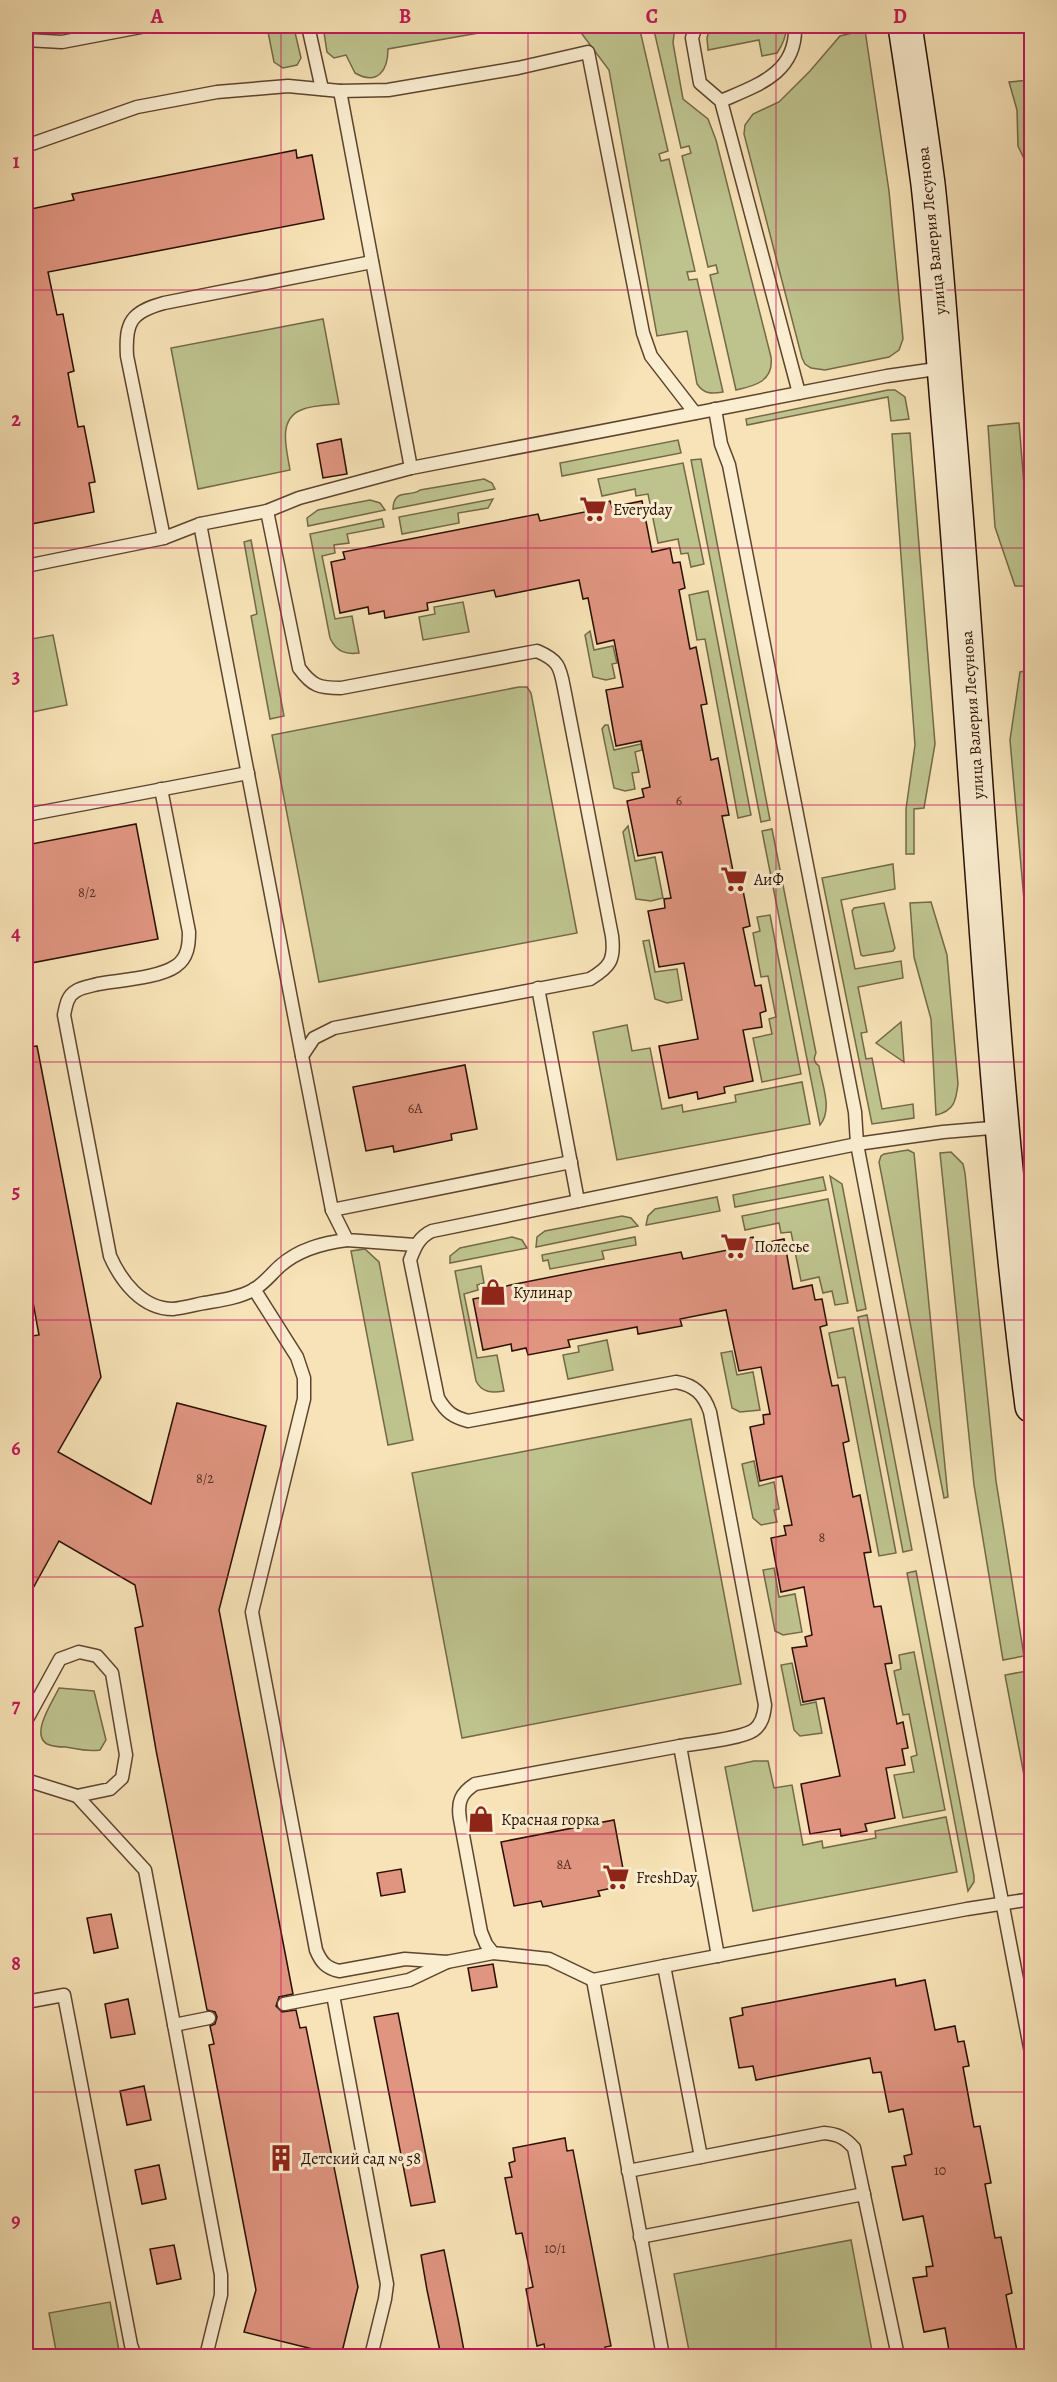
<svg xmlns="http://www.w3.org/2000/svg" width="1057" height="2382" font-family="Alegreya,serif">
<style>
.green{fill:#bec38e;stroke:#746948;stroke-width:1.5}
.building{fill:#e09581;stroke:#2a0f02;stroke-width:1.5}
.lines{fill:none;stroke-linecap:round;stroke-linejoin:round}
.lane-casing{stroke:#5d442f;stroke-width:15}
.secondary-casing{stroke:#2a0f02;stroke-width:36}
.lane{stroke:#faedd0;stroke-width:12}
.secondary{stroke:#faedd0;stroke-width:33}
.grid{fill:none;stroke:#c2185b;stroke-width:1.5;stroke-opacity:0.55}
.labels{text-anchor:middle;stroke-width:6;stroke-linejoin:round;paint-order:stroke}
.number-label{font-size:14px;fill:#583022}
.street-label{font-size:16px;fill:#2a0f02;stroke:#faedd0}
.poi-label{font-size:16px;fill:#2a0f02;stroke:#faedd0;text-anchor:start}
.neatline{fill:none;stroke:#c2185b;stroke-width:2}
.grid-label{font-size:20px;text-anchor:middle;font-weight:bold;fill:#c2185b}
</style>
<rect width="100%" height="100%" fill="#f7e3b7"/>
<filter id="stains"><feTurbulence type="fractalNoise" baseFrequency=".00333" numOctaves="4"/><feColorMatrix values="0 0 0 0 .2 0 0 0 0 .09 0 0 0 0 .02 0 0 0 .5 -.17"/></filter>
<radialGradient id="worn" r=".72"><stop offset=".6" stop-color="#630" stop-opacity="0"/><stop offset="1" stop-color="#630" stop-opacity=".3"/></radialGradient>
<g class="green">
<path d="M274 26H293L294 28 301 58 297 65 283 68 274 62 268 32Z"/>
<path d="M323 26H518L388 49C388 70 378 86 355 73L346 55 334 58 327 52Z"/>
<path d="M576 26H639L668 151 659 154 661 161 669 159 695 271 687 272 689 280 697 279 723 392C711 394 704 394 697 384L687 331 657 336 609 70Z"/>
<path d="M653 26H675L673 43 683 99 708 119 716 140 771 357C774 381 755 386 736 390L710 275 718 273 716 265 708 267 682 156 691 153 689 146 681 148Z"/>
<path d="M710 26H786C787 36 783 44 777 53L762 56 759 40 708 50 707 38Z"/>
<path d="M865 30 889 191 903 339 899 350 889 357 825 370 811 368 805 364 802 358 744 134 745 125 753 114 779 102 810 71 840 36Z"/>
<path d="M1031 80V173L1018 146 1017 110 1009 82Z"/>
<path d="M323 319 339 404C328 405 312 405 301 410 277 420 287 450 290 470L198 489 171 348Z"/>
<path d="M888 390H895L905 397 909 419 891 421 888 397 747 425 746 419Z"/>
<path d="M1019 423 1031 571V609H1029L1027 586H1015L995 527 988 426Z"/>
<path d="M910 433 935 744 924 808 914 809V854H906V809L915 745 892 434Z"/>
<path d="M678 440 681 453 562 476 560 463Z"/>
<path d="M701 459 770 820 761 822 691 460Z"/>
<path d="M683 463 704 564 691 567 688 553 681 554 678 539 658 543 648 494 636 496 635 489 602 496 598 479Z"/>
<path d="M484 479 492 483 495 489 393 509C394 487 410 498 420 490Z"/>
<path d="M493 499 488 508 458 513 459 523 402 534 399 517Z"/>
<path d="M370 500 380 503 385 510 308 526 307 518 318 510Z"/>
<path d="M382 519 384 527 347 534 349 543 334 545 335 553 322 556 335 619 352 616 359 653C345 655 336 651 330 638L310 534Z"/>
<path d="M251 540 284 716 270 719 251 616 257 614 244 542Z"/>
<path d="M708 591 751 815 738 818 705 639 697 640 689 595Z"/>
<path d="M463 602 469 632 423 640 419 617 435 614 434 607Z"/>
<path d="M590 631 594 650 613 646 617 663 612 664 615 678 606 680 593 677 585 635Z"/>
<path d="M53 635 67 705 32 712 26 679V640Z"/>
<path d="M1031 670H1032L1031 980 1010 740 1020 672Z"/>
<path d="M519 687H527L531 693 577 933 319 982 272 735Z"/>
<path d="M605 725H608L614 750 641 744 642 750 635 752 639 772 632 773 635 789 625 791 614 788 602 729Z"/>
<path d="M628 826 635 861 655 857 663 898 651 901 636 899 623 832Z"/>
<path d="M772 829 816 1053C813 1059 814 1062 819 1066 822 1085 833 1109 820 1125L762 831Z"/>
<path d="M893 864 895 889 841 900 855 969 901 961 903 978 858 987 867 1032 861 1033 866 1059 872 1058 882 1109 913 1104 914 1118 872 1124 822 878Z"/>
<path d="M931 902 947 955 958 1084C956 1101 954 1111 936 1115L931 1019 914 957 910 903Z"/>
<path d="M884 903 895 948 893 951 863 956 861 955 852 911 854 908Z"/>
<path d="M770 915 801 1074 762 1082 753 1038 772 1034 769 1019 776 1017 768 976 761 977 753 933 760 931 757 917Z"/>
<path d="M649 940 655 972 677 969 682 1000 667 1003 655 999 643 941Z"/>
<path d="M901 1022 904 1062 876 1043Z"/>
<path d="M627 1025 632 1051 650 1048 662 1109 682 1105 683 1112 736 1102 735 1095 802 1082 810 1124 617 1160 593 1032Z"/>
<path d="M908 1150 914 1153 948 1497 944 1498 879 1162 881 1156 884 1154Z"/>
<path d="M951 1152 963 1164 965 1173 996 1481 1024 1656 1003 1660 974 1485 940 1153Z"/>
<path d="M830 1176 842 1184 866 1309 857 1311Z"/>
<path d="M823 1177 826 1190 735 1207 733 1195Z"/>
<path d="M717 1197 720 1211 646 1225 648 1216 655 1209Z"/>
<path d="M828 1199 848 1303 835 1305 832 1291 823 1293 819 1277 801 1281 791 1232 781 1233 779 1223 745 1230 742 1216Z"/>
<path d="M622 1216 631 1218 638 1226 536 1247 537 1237 545 1231Z"/>
<path d="M512 1237 522 1240 527 1248 450 1263V1256L460 1248Z"/>
<path d="M635 1237 636 1245 602 1251 604 1259 550 1269 548 1260 543 1261 542 1255Z"/>
<path d="M365 1249 379 1262 413 1440 388 1445 351 1251Z"/>
<path d="M481 1266 484 1283 477 1285 478 1290 464 1294 477 1358 497 1355 504 1391C492 1393 482 1393 476 1381L455 1271Z"/>
<path d="M867 1315 912 1550 903 1552 858 1317Z"/>
<path d="M853 1328 896 1553 879 1556 845 1377 838 1378 829 1333Z"/>
<path d="M607 1340 613 1370 568 1379 563 1355 579 1352 578 1346Z"/>
<path d="M732 1351 737 1375 753 1372 760 1410 740 1412 732 1408 721 1353Z"/>
<path d="M691 1419 741 1684 462 1738 412 1473Z"/>
<path d="M754 1461 759 1486 774 1482 779 1509 774 1510 777 1522 761 1525 753 1518 742 1464Z"/>
<path d="M774 1568 779 1597 795 1594 802 1632 783 1635 775 1631 763 1570Z"/>
<path d="M916 1571 974 1876V1882L968 1891 907 1573Z"/>
<path d="M914 1652 945 1810 903 1818 894 1775 914 1772 911 1757 917 1755 909 1714 903 1715 894 1671 901 1669 899 1655Z"/>
<path d="M792 1663 801 1705 816 1702 822 1733 800 1736 794 1730 781 1665Z"/>
<path d="M1027 1671 1032 1694 1031 1812 1005 1675Z"/>
<path d="M59 1688 94 1691 106 1740 100 1750C88 1752 77 1749 66 1747 60 1747 53 1747 47 1744 30 1734 53 1701 59 1688Z"/>
<path d="M754 1761H768L774 1788 792 1785 803 1845 822 1841 823 1848 876 1838 875 1831 946 1817 957 1872 753 1911 725 1767Z"/>
<path d="M851 2240 873 2356H690L674 2274Z"/>
<path d="M110 2302 120 2356H57L49 2313Z"/>
</g>
<g class="building">
<path d="M296 150 297 158 312 155 324 219 48 272 57 315 63 314 74 371 68 373 78 427 84 426 95 482 89 483 94 512 26 525V210L74 200 72 194Z"/>
<path d="M341 439 347 474 323 478 317 444Z"/>
<path d="M610 501 612 507 642 501 652 552 670 548 673 563 680 562 685 588 679 590 690 649 696 647 707 704 701 705 711 760 718 758 729 815 722 816 733 871 739 870 750 926 743 928 755 986 761 985 766 1011 760 1013 762 1027 743 1030 753 1081 724 1087 725 1093 698 1099 697 1092 669 1098 659 1046 698 1039 684 963 659 967 648 911 665 908 664 899 671 898 662 852 638 856 627 801 644 797 642 789 650 787 641 741 616 746 606 690 623 687 614 640 597 644 588 598 583 599 579 580 496 597 494 590 427 603 428 610 385 618 384 611 369 614 368 607 340 613 331 562 345 559 343 552 538 514 540 521 585 512 584 506Z"/>
<path d="M136 824 158 939 26 964V845Z"/>
<path d="M37 1046 101 1377 58 1452 151 1504 177 1403 266 1426 219 1610 293 1994 279 1997 276 2006 282 2012 296 2010 300 2028 306 2027 358 2287 341 2356 244 2332 256 2290 209 2045 214 2044 210 2026 215 2024 217 2017 215 2012 207 2010 156 1750 135 1628 143 1626 135 1585 59 1541 26 1601V1337L39 1335 26 1264V1047Z"/>
<path d="M465 1065 477 1129 451 1134 452 1140 394 1152 393 1146 366 1151 353 1087Z"/>
<path d="M753 1237 755 1245 784 1239 793 1289 812 1285 815 1300 822 1299 827 1325 820 1327 829 1372 832 1386 838 1385 849 1441 843 1443 853 1497 860 1495 871 1552 864 1553 874 1607 881 1606 892 1663 885 1664 897 1724 903 1722 908 1748 902 1749 905 1765 886 1768 895 1818 865 1824 867 1831 841 1836 840 1829 810 1834 801 1784 840 1776 824 1698 803 1702 792 1648 807 1646 805 1637 812 1635 804 1587 781 1592 771 1538 786 1535 784 1526 792 1525 782 1476 760 1481 750 1427 764 1424 763 1415 770 1414 761 1367 739 1371 726 1310 680 1319 682 1326 638 1334 637 1327 568 1340 570 1347 528 1355 526 1348 512 1351 511 1344 483 1350 473 1299 488 1296 486 1290 596 1268 681 1252 683 1259 728 1250 727 1242Z"/>
<path d="M614 1820 626 1885 598 1891 600 1896 543 1907 541 1901 514 1906 501 1842Z"/>
<path d="M401 1869 405 1892 381 1896 377 1873Z"/>
<path d="M111 1914 118 1948 94 1953 87 1918Z"/>
<path d="M493 1964 497 1987 472 1991 468 1968Z"/>
<path d="M895 1979 896 1986 925 1980 935 2030 955 2026 958 2042 964 2041 969 2066 963 2067 970 2105 974 2127 980 2126 991 2183 985 2184 995 2238 1001 2237 1012 2293 1006 2295 1018 2356H950L945 2328 924 2332 913 2278 927 2276 926 2267 933 2266 923 2216 903 2220 892 2167 906 2165 904 2156 912 2154 903 2109 889 2112 881 2072 873 2073 870 2058 756 2080 753 2066 739 2068 730 2018 743 2015 742 2008Z"/>
<path d="M128 1999 135 2034 111 2038 105 2004Z"/>
<path d="M398 2013 435 2202 411 2206 374 2017Z"/>
<path d="M144 2086 151 2120 127 2125 120 2091Z"/>
<path d="M565 2138 567 2151 573 2150 611 2346 605 2347 606 2356H546L544 2344 537 2346 526 2289 533 2287 522 2233 516 2234 505 2178 512 2177 509 2163 515 2161 513 2148Z"/>
<path d="M159 2165 166 2199 142 2204 135 2170Z"/>
<path d="M174 2245 181 2279 157 2284 150 2249Z"/>
<path d="M444 2250 459 2324 465 2356H441L427 2290 421 2255Z"/>
</g>
<g class="lines">
<defs>
<g id="lane">
<path d="M308 26 322 89"/>
<path d="M696 26 692 38 700 83 721 101 799 393"/>
<path d="M26 40 62 42 146 26"/>
<path d="M340 91 411 468"/>
<path d="M721 101C758 85 797 73 795 26"/>
<path d="M26 146 137 107 217 92 288 86 340 91 388 90 518 68 588 52 643 333 651 356 695 413"/>
<path d="M372 262 164 303C131 312 125 322 127 356L164 538 200 524 267 511 299 498 411 468 887 376 943 368"/>
<path d="M715 409 721 444 729 465 855 1112 857 1144 1032 2058"/>
<path d="M267 511 299 668C312 686 319 688 341 688L537 651C558 660 560 666 564 688L612 936C615 960 610 967 590 979L334 1028 314 1038 302 1056 332 1210 347 1240 415 1245"/>
<path d="M200 524 302 1056"/>
<path d="M26 566 164 538"/>
<path d="M161 789 189 932C189 944 188 958 176 966 159 978 120 980 98 984 91 986 82 987 76 991 67 996 66 1006 64 1015L110 1256C121 1281 142 1309 173 1309 183 1308 194 1305 204 1303 221 1300 238 1298 253 1290 264 1284 271 1274 280 1266 299 1249 323 1243 347 1240"/>
<path d="M26 815 248 773"/>
<path d="M538 988 578 1201"/>
<path d="M332 1210 571 1162"/>
<path d="M254 1289 297 1357 304 1378V1399L252 1612 316 1950C321 1962 326 1968 339 1971L405 1959 447 1962"/>
<path d="M26 1721 60 1659 79 1652 97 1656 112 1673 126 1755 122 1778 110 1789 77 1796 26 1780"/>
<path d="M77 1796 145 1870 221 2275V2295L206 2356"/>
<path d="M718 1956 680 1746C697 1743 741 1739 754 1730 762 1724 764 1715 765 1705L710 1412C704 1394 694 1385 676 1382L468 1421C453 1417 446 1412 438 1398L410 1260C415 1247 419 1237 432 1231L857 1144 943 1132 1003 1127"/>
<path d="M664 1966 967 1909 1032 1899"/>
<path d="M593 1980 549 1959 493 1953 486 1944 481 1932 460 1819C457 1802 461 1793 475 1784L680 1746"/>
<path d="M333 1995 387 2284 385 2299 371 2356"/>
<path d="M26 2002 64 1995 131 2345 135 2356"/>
<path d="M284 2004 409 1980 447 1962 493 1953"/>
<path d="M174 2025 209 2018"/>
<path d="M628 2171 701 2157"/>
<path d="M640 2237 864 2194"/>
<path d="M663 2356 593 1980 664 1966 701 2157 824 2133C838 2134 845 2138 854 2148L898 2356"/>
</g>
<path id="secondary" d="M905 26C913 78 921 131 928 184 937 265 942 346 949 427 977 753 990 1081 1032 1406"/>
</defs>
<use href="#lane" class="lane-casing"/>
<use href="#secondary" class="secondary-casing"/>
<use href="#lane" class="lane"/>
<use href="#secondary" class="secondary"/>
</g>
<path class="grid" d="M281 26V2356M528 26V2356M776 26V2356M26 290H1032M26 548H1032M26 805H1032M26 1062H1032M26 1320H1032M26 1577H1032M26 1834H1032M26 2092H1032"/>
<defs>
<symbol id="supermarket-bare" viewBox="-9 -9 18 18"><path d="M-6-5.5h2.5l.6 2H6L4.5 2H-2.5L-4.4-4H-6ZM-1.5 3.2a1.3 1.3 0 1 0 .1 0ZM3 3.2a1.3 1.3 0 1 0 .1 0Z" fill="#8f2418" stroke="#faedd0" stroke-width="2.5" paint-order="stroke"/></symbol>
<symbol id="shop-bare" viewBox="-9 -9 18 18"><path d="M-5-2.5h2.3a2.7 3.5 0 0 1 5.4 0H5L5.5 6h-11ZM-1.5-2.5h3a1.5 2.3 0 0 0-3 0Z" fill="#8f2418" stroke="#faedd0" stroke-width="2.5" paint-order="stroke"/></symbol>
<symbol id="building-bare" viewBox="-9 -9 18 18"><path d="M-4-6H4V6H1V3H-1V6H-4ZM-2.5-4.3h1.7v1.8h-1.7ZM.8-4.3h1.7v1.8H.8ZM-2.5-1h1.7V.8h-1.7ZM.8-1h1.7V.8H.8Z" fill="#8f2418" stroke="#faedd0" stroke-width="2.5" paint-order="stroke"/></symbol>
</defs>
<g fill-rule="evenodd">
<use href="#supermarket-bare" x="574" y="490" width="38" height="38"/>
<use href="#supermarket-bare" x="715" y="860" width="38" height="38"/>
<use href="#supermarket-bare" x="715" y="1227" width="38" height="38"/>
<use href="#shop-bare" x="474" y="1273" width="38" height="38"/>
<use href="#shop-bare" x="462" y="1800" width="38" height="38"/>
<use href="#supermarket-bare" x="597" y="1858" width="38" height="38"/>
<use href="#building-bare" x="262" y="2139" width="38" height="38"/>
</g>
<g class="labels">
<g class="number-label">
<text x="679" y="805">6</text>
<text x="87" y="897">8/2</text>
<text x="415" y="1113">6А</text>
<text x="205" y="1483">8/2</text>
<text x="822" y="1542">8</text>
<text x="564" y="1869">8А</text>
<text x="940" y="2175">10</text>
<text x="555" y="2253">10/1</text>
</g>
<g class="street-label">
<text transform="translate(931 231) rotate(-96)" y="6">улица Валерия Лесунова</text>
<text transform="translate(972 715) rotate(-94)" y="6">улица Валерия Лесунова</text>
</g>
<g class="poi-label">
<text x="613" y="515">Everyday</text>
<text x="754" y="885">АиФ</text>
<text x="754" y="1252">Полесье</text>
<text x="513" y="1298">Кулинар</text>
<text x="501" y="1825">Красная горка</text>
<text x="636" y="1883">FreshDay</text>
<text x="301" y="2164">Детский сад № 58</text>
</g>
</g>
<rect width="1057" height="2382" fill="none" stroke="#f7e3b7" stroke-width="66"/>
<rect x="33" y="33" width="991" height="2316" class="neatline"/>
<g class="grid-label">
<text x="157" y="23">A</text>
<text x="405" y="23">B</text>
<text x="652" y="23">C</text>
<text x="900" y="23">D</text>
<text x="16" y="168">1</text>
<text x="16" y="426">2</text>
<text x="16" y="683">3</text>
<text x="16" y="940">4</text>
<text x="16" y="1198">5</text>
<text x="16" y="1455">6</text>
<text x="16" y="1712">7</text>
<text x="16" y="1970">8</text>
<text x="16" y="2227">9</text>
</g>
<rect width="100%" height="100%" filter="url(#stains)"/>
<rect width="100%" height="100%" fill="url(#worn)"/>
</svg>
